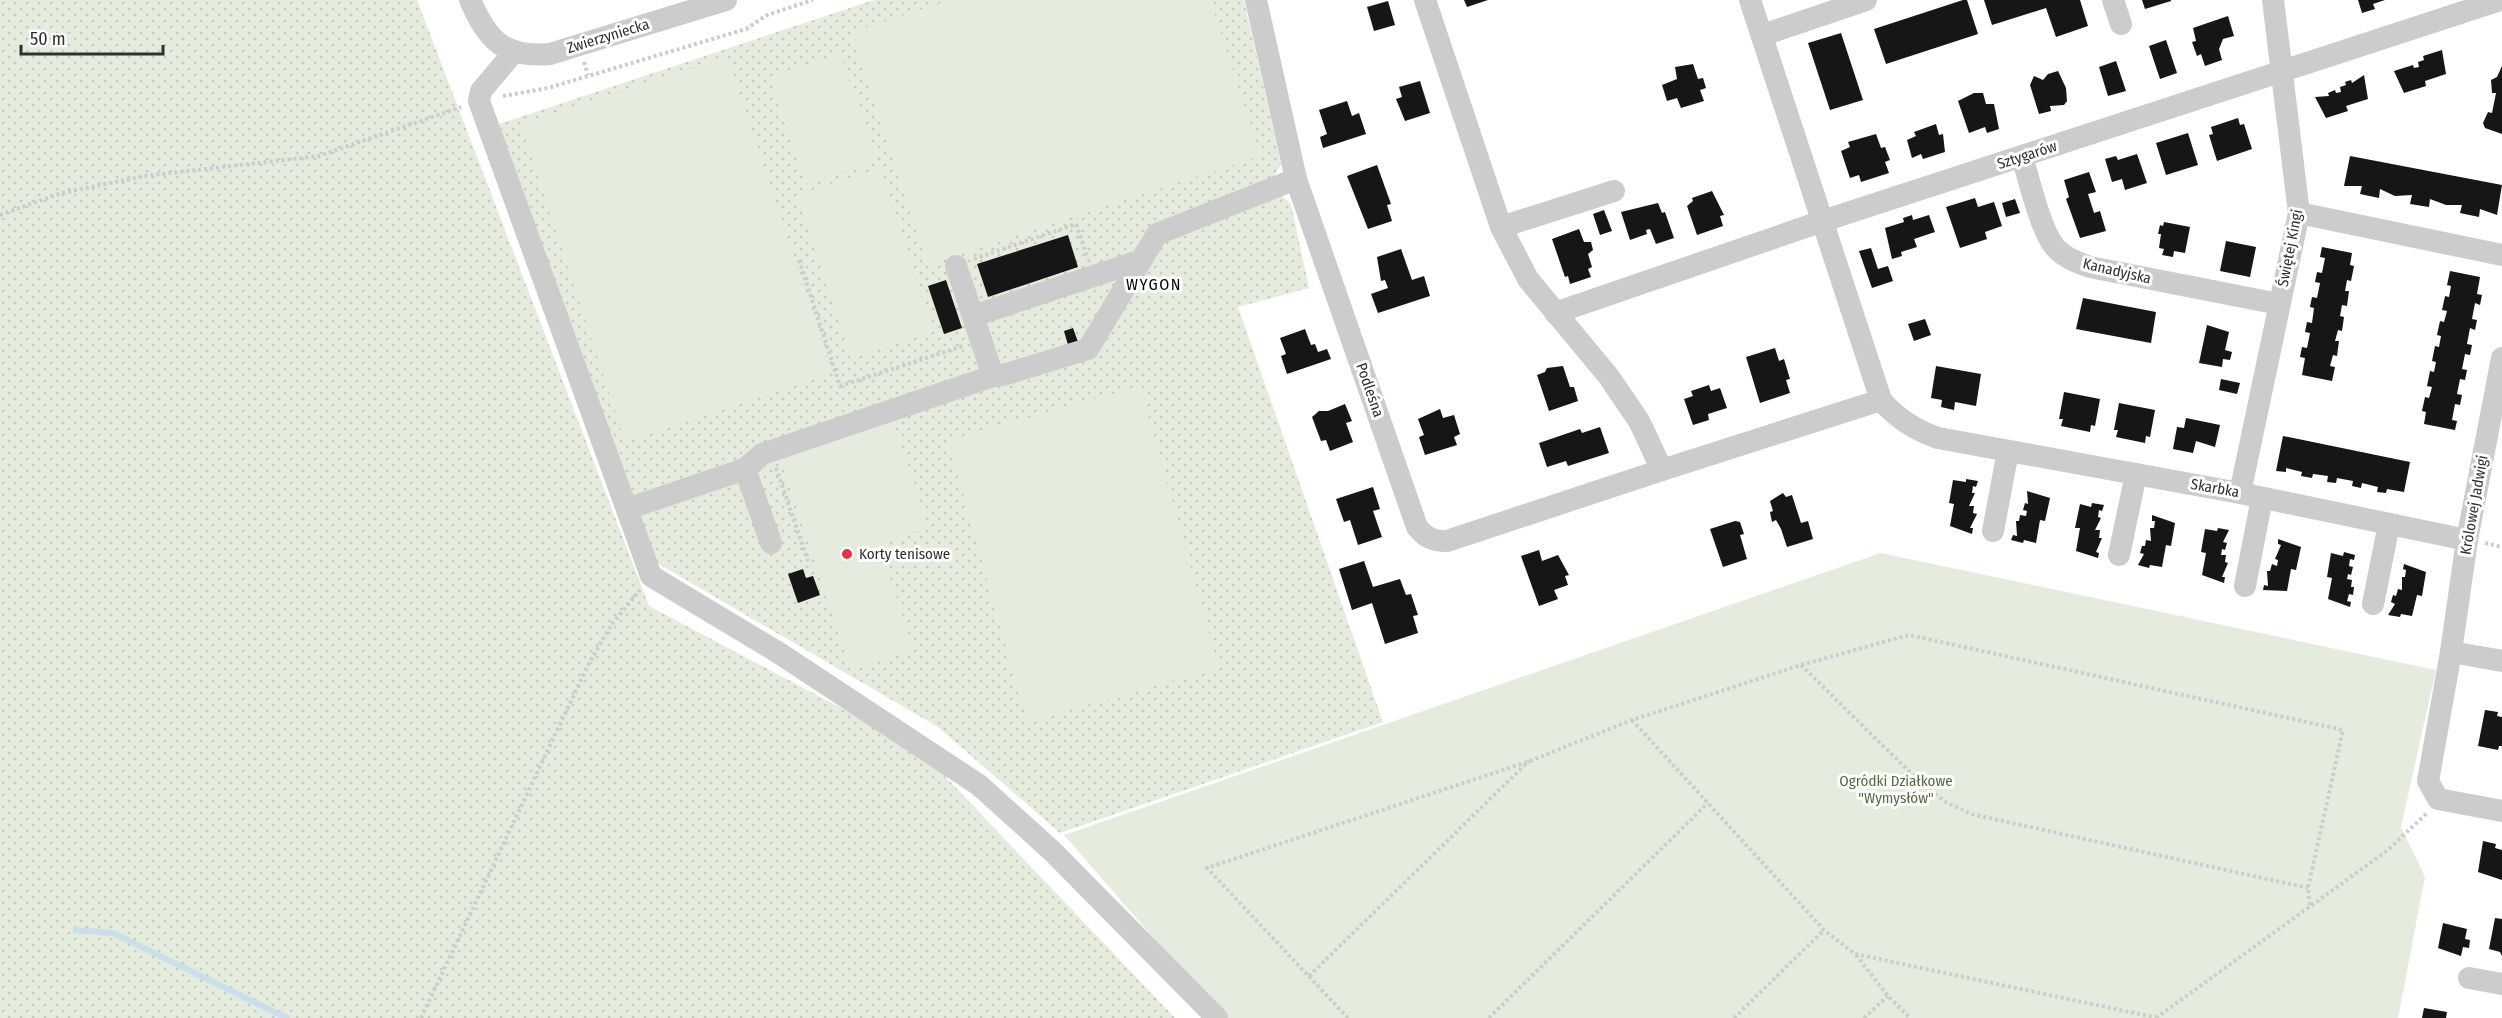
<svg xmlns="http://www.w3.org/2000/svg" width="2502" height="1018" font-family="'Fira Sans Condensed',sans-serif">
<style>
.park{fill:url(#park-dots)}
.garden{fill:#e5ecdd}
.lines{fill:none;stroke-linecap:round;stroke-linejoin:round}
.stream{stroke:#cadfeb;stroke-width:6}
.building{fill:#161616}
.path{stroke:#ccc;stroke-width:4;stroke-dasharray:3 3;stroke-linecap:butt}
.minor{stroke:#ccc;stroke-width:22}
.poi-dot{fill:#e13645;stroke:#fff;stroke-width:2}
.labels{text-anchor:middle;stroke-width:6;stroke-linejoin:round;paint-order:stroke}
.street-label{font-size:15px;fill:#2f2f2f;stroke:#fff}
.poi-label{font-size:15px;fill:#2f2f2f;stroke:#fff;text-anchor:start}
.park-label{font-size:15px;fill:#536a3d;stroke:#fff}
.neighbourhood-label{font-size:16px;letter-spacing:1.5px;fill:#000;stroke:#fff}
</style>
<defs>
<pattern id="park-dots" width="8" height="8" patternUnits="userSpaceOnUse" patternTransform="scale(1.5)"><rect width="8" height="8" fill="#e5ecdd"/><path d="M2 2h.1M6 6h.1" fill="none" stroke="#c5cbbe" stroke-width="1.8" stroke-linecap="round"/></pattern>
</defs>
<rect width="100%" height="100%" fill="#fff"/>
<g class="park">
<path d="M0 0H417L649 606 920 750 1175 1018H0Z"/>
<path d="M874 0H1244L1281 164 1274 176 1281 195 1291 204 1309 288 1238 307 1383 722 1060 833 938 727 657 563 496 125Z"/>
</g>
<g class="garden">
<path d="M950 0H1210L1261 156 927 264 852 32Z"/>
<path d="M840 53 877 161 806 184 769 77Z"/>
<path d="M727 57 831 373 625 441 521 125Z"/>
<path d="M879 168 933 331 851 358 797 195Z"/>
<path d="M1140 386 1219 668 1027 722 948 440Z"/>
<path d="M893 421 929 527 879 544 914 650 851 671 780 459Z"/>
<path d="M1881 553 2436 670 2401 827 2425 877 2398 1018H1223L1064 835Z"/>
</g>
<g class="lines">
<path class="stream" d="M76 930 113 933 287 1018"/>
</g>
<g class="building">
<path d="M1464 0H1488L1467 7Z"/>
<path d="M1963 0H1967L1978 34 1886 64 1874 29Z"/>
<path d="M1984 0H2080L2088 26 2056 37 2046 8 1992 25Z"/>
<path d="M2142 0H2171V1L2145 9Z"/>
<path d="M2358 0H2385L2373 4 2375 9 2362 13Z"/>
<path d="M1388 1 1395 25 1374 31 1367 7Z"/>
<path d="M2228 16 2234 36 2223 39 2219 49 2222 60 2205 66 2201 54 2197 56 2192 42 2196 41 2193 28Z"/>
<path d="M1841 33 1863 100 1830 110 1808 43Z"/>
<path d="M2166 40 2177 73 2160 79 2149 46Z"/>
<path d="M2442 50 2446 74 2425 81 2426 86 2404 93 2394 71 2413 65 2414 68 2419 67 2418 62 2424 60 2423 56Z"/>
<path d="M2116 61 2126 91 2108 96 2099 67Z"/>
<path d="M1693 64 1698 79 1703 78 1706 88 1700 90 1704 101 1681 108 1677 98 1667 101 1662 85 1677 79 1675 67Z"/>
<path d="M2502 66V134L2485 128 2483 123 2488 112 2492 113 2496 93H2492L2491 80 2497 77Z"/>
<path d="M2058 71 2066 88 2067 101 2064 105 2050 106 2051 111 2039 114 2030 85 2034 76 2043 80 2048 74Z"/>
<path d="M2364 75 2368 99 2346 106 2348 111 2326 118 2315 97 2329 96 2328 93 2335 90 2336 93 2341 92 2340 87 2346 85 2345 82 2351 80 2352 83Z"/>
<path d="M1420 81 1430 113 1405 121 1396 99 1402 97 1399 87Z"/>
<path d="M1974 93H1983L1986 104H1994L1999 129 1987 133 1985 127 1969 133 1958 101Z"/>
<path d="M1347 101 1352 116 1359 113 1366 134 1323 148 1320 137 1327 134 1319 110Z"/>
<path d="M2238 118 2240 125 2244 124 2252 149 2217 161 2209 135 2213 134 2211 127Z"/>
<path d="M1936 124 1939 135 1943 134 1945 152 1923 159 1921 154 1912 158 1907 140 1916 136 1914 132Z"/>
<path d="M2188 133 2198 165 2166 175 2156 143Z"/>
<path d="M1876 134 1881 148 1885 147 1890 160 1885 162 1889 173 1861 182 1859 175 1850 178 1841 151 1850 147 1848 142Z"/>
<path d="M2137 154 2147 183 2125 190 2122 179 2112 182 2105 159 2116 156 2118 160Z"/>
<path d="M2350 156 2502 185 2497 215 2480 209 2479 217 2460 213 2462 205H2446L2430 199 2429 207 2410 204 2412 195 2395 196 2380 189 2379 198 2360 194 2362 186H2344Z"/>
<path d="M1377 165 1391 204 1387 205 1392 221 1368 229 1347 176Z"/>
<path d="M2089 172 2096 192 2088 194 2094 213 2100 211 2106 231 2080 238 2066 199 2069 197 2064 180Z"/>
<path d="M1712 191 1724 215 1720 216 1723 226 1697 235 1687 206 1693 201 1692 198Z"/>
<path d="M1975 198 1978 207 1994 202 2002 226 1985 232 1987 239 1960 248 1946 207Z"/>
<path d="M2015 199 2020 213 2006 217 2002 203Z"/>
<path d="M1658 203 1662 213 1665 212 1674 238 1656 244 1650 229 1646 230 1647 234 1630 240 1621 212Z"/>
<path d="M1604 210 1612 231 1600 235 1593 214Z"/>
<path d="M1912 215 1913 220 1929 215 1935 232 1914 239 1917 247 1901 252 1902 256 1892 259 1885 228 1904 222 1903 218Z"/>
<path d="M2164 222 2190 227 2185 253 2174 251 2173 257 2162 255 2164 249 2159 248 2161 234H2158L2160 225 2163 226Z"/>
<path d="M1579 229 1584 242H1591L1593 250 1588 254 1592 267 1588 269 1591 277 1570 284 1568 276 1565 277 1552 239Z"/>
<path d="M1068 235 1078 267 988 297 977 264Z"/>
<path d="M2226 241 2256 247 2250 277 2220 271Z"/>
<path d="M2322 247 2352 253 2350 265 2354 266 2351 281 2347 280 2345 291H2349L2347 306 2342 305 2340 316 2344 317 2342 331 2338 330 2335 341H2339L2337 356 2333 355 2330 366 2335 367 2332 381 2302 375 2305 358 2300 357 2302 347 2307 348 2310 333 2305 332 2307 322 2312 323 2314 308 2310 307 2312 297 2317 298 2320 283 2315 282 2317 272 2322 273 2325 258 2320 257Z"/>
<path d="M1871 248 1878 269 1888 266 1893 281 1872 288 1859 251Z"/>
<path d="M1401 249 1412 280 1424 276 1430 296 1378 313 1371 294 1388 288 1385 280 1381 281 1377 257Z"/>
<path d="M2450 271 2480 277 2477 294 2482 295 2480 305 2475 303 2472 319 2477 320 2475 330 2470 328 2467 344 2472 345 2470 355 2465 354 2462 369 2467 370 2465 380 2460 379 2457 394 2462 395 2460 405 2455 404 2452 420 2457 421 2455 430 2424 424 2426 412 2422 411 2425 397 2429 398 2432 387 2427 386 2430 371 2434 372 2436 362 2432 361 2435 346 2439 347 2441 336 2437 335 2440 321 2444 322 2447 311 2442 310 2445 296 2449 297 2451 286 2447 285Z"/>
<path d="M946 280 962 328 944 334 928 286Z"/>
<path d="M2083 298 2156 312 2151 343 2076 329Z"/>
<path d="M1925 319 1931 335 1914 341 1908 324Z"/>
<path d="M2207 325 2229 332 2225 350 2232 352 2230 360 2223 359 2222 367 2199 363Z"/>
<path d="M1073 328 1078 342 1068 345 1064 331Z"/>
<path d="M1305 329 1311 345 1315 344 1318 352 1327 349 1331 359 1287 374 1281 356 1286 354 1280 338Z"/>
<path d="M1775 348 1779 361 1784 359 1790 379 1786 380 1790 393 1760 403 1746 357Z"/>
<path d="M1563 366 1570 387H1574L1578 401 1549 411 1537 375 1545 372 1547 368Z"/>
<path d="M1936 366 1981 374 1976 406 1955 402 1954 410 1941 407 1942 400 1931 398Z"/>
<path d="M2221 379 2240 383 2237 394 2219 390Z"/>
<path d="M1709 385 1711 391 1720 388 1727 408 1708 414 1709 420 1693 425 1684 399 1693 396 1691 391Z"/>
<path d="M2064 392 2100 399 2095 426 2091 425 2090 432 2061 426 2063 419H2059Z"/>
<path d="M2119 403 2155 410 2150 437 2146 436 2145 443 2116 437 2118 430H2114Z"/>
<path d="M1345 404 1352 421 1346 423 1353 442 1330 451 1326 440 1321 441 1312 417 1319 411H1328Z"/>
<path d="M1440 409 1443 418 1454 415 1460 434 1454 437 1457 445 1425 455 1419 437 1424 435 1418 419Z"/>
<path d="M2186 418 2220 425 2215 447 2196 441 2193 453 2173 449 2177 427 2184 428Z"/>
<path d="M1600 427 1609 453 1568 466 1566 461 1547 467 1539 443 1580 429 1582 433Z"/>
<path d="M2283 436 2410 462 2404 492 2387 489 2386 493 2377 492 2378 487 2362 483 2361 488 2352 486 2353 481 2337 478 2336 483 2327 482 2328 476 2313 474 2312 478 2301 476 2302 472 2286 468V472L2276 471Z"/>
<path d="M1966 479 1978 481 1976 487 1973 486 1972 493H1975L1969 506H1974L1973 513 1977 514 1970 528H1973L1972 534 1950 526 1954 504 1949 503 1953 480 1966 482Z"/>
<path d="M1373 487 1380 509 1373 511 1382 537 1358 545 1350 520 1344 522 1336 499Z"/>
<path d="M2027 491 2050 498 2045 521 2040 520 2036 543 2024 540 2023 543 2011 540 2013 535 2017 536 2016 521H2019L2020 515 2026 516 2027 511 2023 510 2025 503 2028 504Z"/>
<path d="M1783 493 1786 497 1792 495 1801 523 1808 521 1813 539 1787 547 1781 529 1776 520 1772 522 1770 512 1773 511 1770 501Z"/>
<path d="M2092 503 2104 505 2102 511 2099 510 2098 517 2101 518 2095 530H2100L2099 538H2102L2096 552 2099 553 2098 558 2076 551 2080 528H2075L2080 504 2091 507Z"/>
<path d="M2152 515 2175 523 2171 546 2166 545 2162 567 2150 565 2149 568 2138 565 2144 554 2140 553 2142 546H2145L2146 540 2151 541 2150 528H2154L2155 521H2152Z"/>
<path d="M1735 521 1740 522 1744 534 1740 535 1747 559 1723 567 1710 529Z"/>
<path d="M2218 528 2229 530 2223 542 2227 543 2225 550 2222 549 2221 555H2226L2225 562 2228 563 2222 577H2225L2224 583 2202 575 2206 553 2201 552 2205 529 2217 531Z"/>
<path d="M2278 539 2301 547 2296 570 2291 569 2287 591 2263 590 2264 585 2268 586 2267 571H2270L2272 564 2277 566 2278 560 2275 559 2281 545 2278 544Z"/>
<path d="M1539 550 1542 561 1558 555 1569 575 1565 576 1568 585 1554 590 1558 599 1539 606 1521 556Z"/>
<path d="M2344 552 2355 555 2354 560 2350 559 2349 566 2353 567 2351 575 2348 574 2347 579 2352 580 2351 587H2354L2353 595 2349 594 2347 601 2351 602 2350 607 2328 599 2332 578 2327 577 2331 553 2343 556Z"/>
<path d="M1364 561 1373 587 1400 579 1406 595 1411 594 1418 615 1413 616 1418 633 1385 644 1372 603 1352 610 1339 569Z"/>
<path d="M2404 564 2426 572 2422 596 2417 595 2412 616 2401 614 2400 617 2388 615 2395 604 2391 602 2393 595 2396 596 2398 589 2402 590V577H2405L2406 570 2403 569Z"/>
<path d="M803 569 806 578 813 576 820 595 798 603 788 574Z"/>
<path d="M2485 710 2498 712 2497 716 2502 717V746H2499L2498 750 2478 746Z"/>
<path d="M2483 841 2496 844 2495 848 2502 850V880L2478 872Z"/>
<path d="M2495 918 2502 919V956L2500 952 2489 949Z"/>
<path d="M2443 923 2467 929 2465 939 2470 940 2469 948 2463 947 2461 956 2438 948Z"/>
<path d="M2424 1008 2447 1012 2446 1018H2422Z"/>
</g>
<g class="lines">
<g class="path">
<path d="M584 62 588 75"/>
<path d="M503 96 548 88 746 29 767 15 813 0"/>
<path d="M0 215 62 193 144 176 319 156 461 107"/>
<path d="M974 259 1076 224 1088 259"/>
<path d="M799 260 840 386 963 346"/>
<path d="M776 468 808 561"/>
<path d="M2485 543 2502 547"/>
<path d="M1801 665 1923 785 1944 801 1971 814 2308 888"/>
<path d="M1632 720 1824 930 1855 954 2158 1018"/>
<path d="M1856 955 1888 996 1910 1018"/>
<path d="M1309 976 1529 761"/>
<path d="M421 1018 589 663 612 624 640 590"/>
<path d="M1348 1018 1207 868 1530 761 1632 720 1801 665 1909 635 2343 730 2308 888 2310 908"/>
<path d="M1489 1018 1708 803"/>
<path d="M1734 1018 1824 930"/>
<path d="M1864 1018 1888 996"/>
<path d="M2156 1018 2388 850 2427 813"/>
</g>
<g class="minor">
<path d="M470 0C488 41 504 58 550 54L726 0"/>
<path d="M1256 0 1296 179 1417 527C1426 538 1433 541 1447 541L1662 470"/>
<path d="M1425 0 1501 227 1528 279 1609 377 1639 421 1662 470 1881 400"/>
<path d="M1750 0 1881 400C1897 419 1915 430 1938 438L2240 493 2467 540"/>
<path d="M2113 0 2121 24"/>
<path d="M1763 35 1866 0"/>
<path d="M513 53 481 91 479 101 651 576 779 653 979 785 1052 851 1217 1018"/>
<path d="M2022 157C2029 179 2040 228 2054 246 2063 257 2076 262 2090 267L2279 304"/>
<path d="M2299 213 2502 255"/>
<path d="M1501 227 1614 191"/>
<path d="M956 266 993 376 1003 375 1088 349 1157 234 1296 179"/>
<path d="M1555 313 1823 221 2500 0"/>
<path d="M973 316 1139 261"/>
<path d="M2502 358 2467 540 2451 652 2428 781 2438 799 2502 811"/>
<path d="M2240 493 2299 213 2273 0"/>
<path d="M627 509 745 469"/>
<path d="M1993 531 2008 451"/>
<path d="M771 543 745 469 762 454 993 376"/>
<path d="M2119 555 2136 474"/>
<path d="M2245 586 2262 498"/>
<path d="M2373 604 2389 524"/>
<path d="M2451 652 2502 661"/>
<path d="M2469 978 2502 984"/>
</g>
</g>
<circle class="poi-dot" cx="847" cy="554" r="6"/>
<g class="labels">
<g class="street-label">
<text transform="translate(608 36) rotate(-17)" y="5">Zwierzyniecka</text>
<text transform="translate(2027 155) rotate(-18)" y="5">Sztygarów</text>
<text transform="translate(2290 248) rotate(-79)" y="5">Świętej Kingi</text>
<text transform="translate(2117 271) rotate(13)" y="5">Kanadyjska</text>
<text transform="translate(1370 390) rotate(71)" y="5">Podleśna</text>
<text transform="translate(2215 488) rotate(10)" y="5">Skarbka</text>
<text transform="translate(2474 505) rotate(-80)" y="5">Królowej Jadwigi</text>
</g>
<g class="poi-label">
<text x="859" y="559">Korty tenisowe</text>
</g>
<g class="park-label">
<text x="1896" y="786">Ogródki Działkowe<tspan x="1896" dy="17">"Wymysłów"</tspan></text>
</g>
<g class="neighbourhood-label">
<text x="1154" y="290">WYGON</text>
</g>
</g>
<path d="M21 45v9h142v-9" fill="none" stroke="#2f2f2f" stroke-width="3"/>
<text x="30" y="45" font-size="18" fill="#2f2f2f" stroke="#ffffff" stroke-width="4.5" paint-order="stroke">50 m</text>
</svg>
